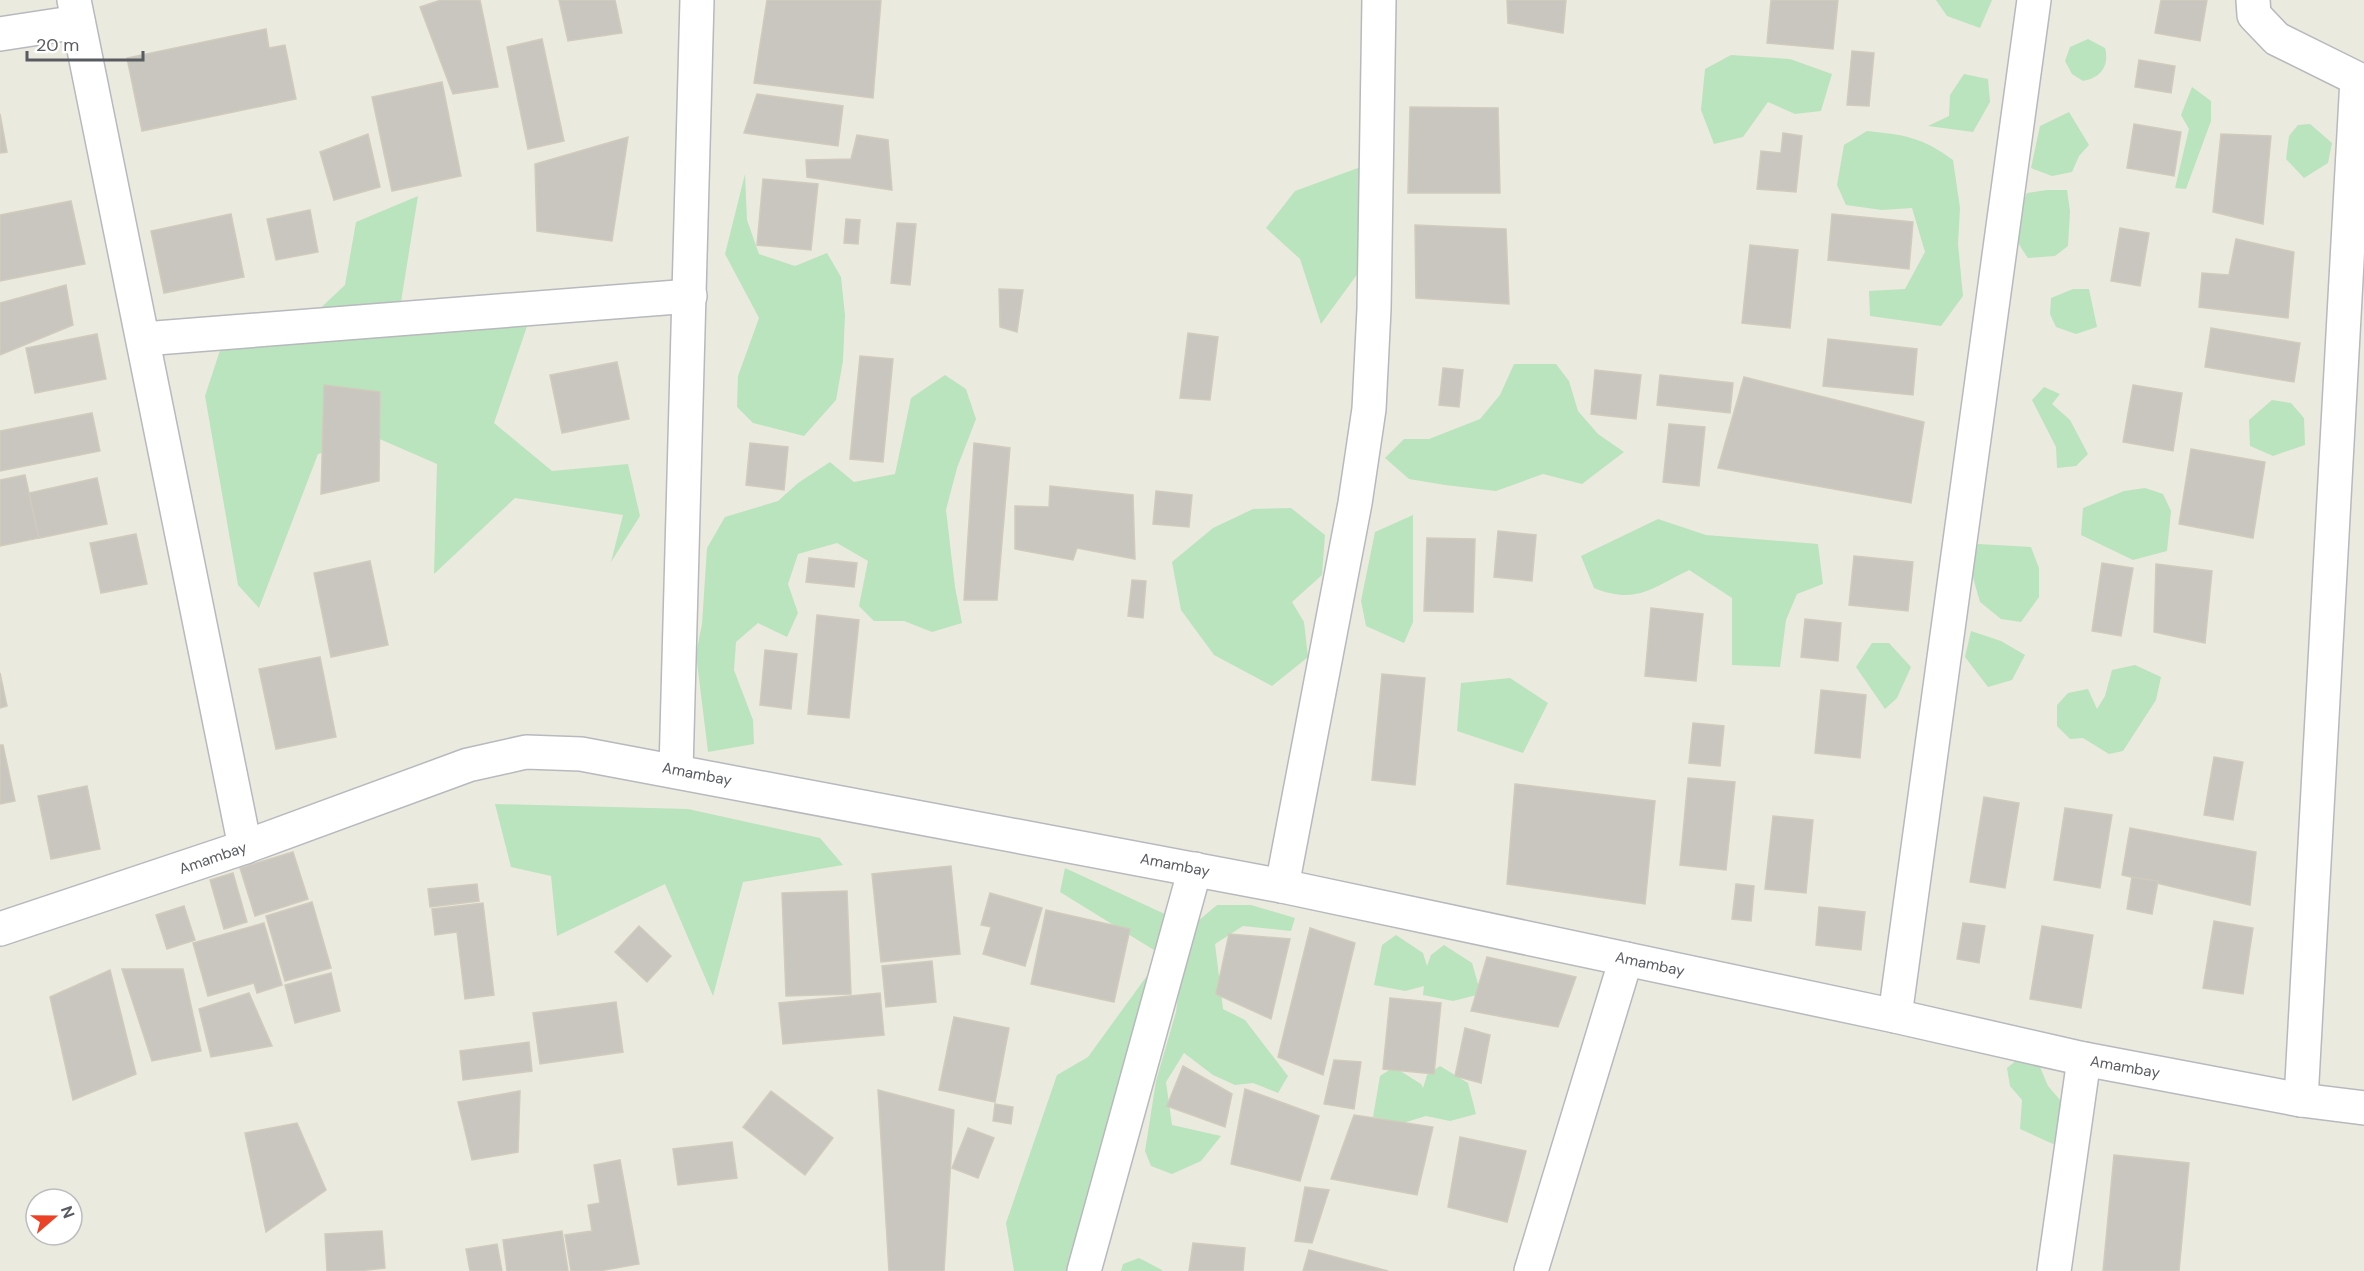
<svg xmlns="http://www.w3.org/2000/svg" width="2364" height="1271" font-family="'DM Sans',sans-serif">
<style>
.green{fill:#bae4bd}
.building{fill:#c8c6be;stroke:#d0cbbd;stroke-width:1.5}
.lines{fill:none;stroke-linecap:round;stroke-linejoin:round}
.minor-casing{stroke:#b7b9be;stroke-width:36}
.minor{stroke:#fff;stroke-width:33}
.labels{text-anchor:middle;stroke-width:5;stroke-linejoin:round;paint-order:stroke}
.street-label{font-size:15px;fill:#585b60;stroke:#fff}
</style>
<rect width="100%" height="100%" fill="#ebeade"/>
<g class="green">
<path d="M1936 0H1992L1980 28 1947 16Z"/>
<path d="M2088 39 2105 48C2110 66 2100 78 2083 81L2072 74 2065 61 2070 47Z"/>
<path d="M1731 55 1790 59 1832 74 1821 111 1795 114 1768 102 1743 137 1714 144 1701 110 1705 69Z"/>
<path d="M1964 74 1988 79 1990 102 1973 132 1928 126 1949 116 1950 95Z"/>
<path d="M2192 87 2211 101V121L2186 189 2175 188 2189 129 2181 115Z"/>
<path d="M2069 112 2089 145 2079 156 2072 172 2052 176 2031 168 2040 126Z"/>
<path d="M2310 124 2332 143 2328 163 2304 178 2286 159 2289 136 2298 125Z"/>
<path d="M1867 131C1905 135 1922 137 1953 160L1960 208 1958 244 1963 296 1941 326 1870 316 1869 291 1905 289 1925 252 1912 208 1882 210 1846 205 1837 185 1844 145Z"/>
<path d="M1377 161 1391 228 1321 324 1300 259 1266 228 1295 191Z"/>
<path d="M745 174 747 220 759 254 795 266 827 253 841 277 845 315 843 361 836 400 804 436 753 423 737 407 738 376 759 318 725 254Z"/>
<path d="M2047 190H2067L2070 211 2068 246 2055 256 2028 258C2008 231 2014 222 2027 193Z"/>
<path d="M418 196 400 308 534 306 494 423 552 471 628 464 640 516 611 562 623 515 515 498 434 574 437 464 375 437 318 454 259 608 238 585 205 396 230 320 311 317 345 285 356 222Z"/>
<path d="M2073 289H2089L2097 327 2076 334 2056 327 2050 314 2051 298Z"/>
<path d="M1514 364H1556L1569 381 1578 411 1598 434 1624 452 1582 484 1543 474 1496 491 1445 485 1409 479 1385 458 1404 439H1429L1480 419 1500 395Z"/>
<path d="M945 375 966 389 976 419 957 468 946 510 955 587 962 623 932 632 904 621H874L859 606 868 561 837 543 798 554 788 584 798 613 787 637 758 623 736 642 734 670 753 720 754 744 708 752 696 654 702 624 707 548 725 517 778 501 798 483 830 462 854 482 895 474 911 398Z"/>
<path d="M2044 387 2060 394 2052 404 2070 420 2088 454 2076 466 2057 468 2056 447 2032 400Z"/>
<path d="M2272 400 2291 403 2304 418 2305 445 2273 456 2250 446 2249 420Z"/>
<path d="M2145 488 2163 494 2171 511 2167 551 2133 560 2081 535 2083 508 2124 491Z"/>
<path d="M1291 508 1325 535 1322 575 1292 602 1304 622 1308 657 1272 686 1214 655 1181 610 1172 562 1213 528 1253 509Z"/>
<path d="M1413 515V622L1404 643 1366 626 1361 601 1375 532Z"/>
<path d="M1658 519 1706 535 1818 544 1823 584 1797 594 1786 620 1780 667 1732 665V598L1689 570C1652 588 1636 605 1594 588L1581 556Z"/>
<path d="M1978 544 2031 547 2039 568V597L2021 622 2001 619 1980 602 1970 567Z"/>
<path d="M1971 631 2001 641 2025 655 2012 680 1988 687 1965 657Z"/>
<path d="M1872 643H1889L1911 667 1897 698 1885 709 1856 667Z"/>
<path d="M2135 665 2161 677 2156 700 2123 751 2109 754 2083 738 2070 739 2057 726V705L2068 693 2088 689 2097 709 2105 696 2112 670Z"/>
<path d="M1510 678 1548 703 1523 753 1457 731 1461 683Z"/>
<path d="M495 804 688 809 820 838 843 865 743 882 713 996 665 884 557 936 551 876 511 867Z"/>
<path d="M1065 868 1180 921 1081 1271H1014L1006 1223 1057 1075 1088 1057 1162 955 1060 892Z"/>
<path d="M1217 905H1251L1295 918 1291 931 1243 926 1215 944 1223 1009 1245 1020 1288 1076 1278 1093 1253 1083 1235 1085 1213 1075 1184 1053 1166 1082 1172 1125 1221 1136 1201 1161 1172 1174 1151 1166 1145 1151 1156 1081 1176 1012 1182 964 1198 921Z"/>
<path d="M1396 935 1423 953 1427 966 1431 955 1444 945 1472 963 1481 994 1453 1001 1423 995 1424 986 1405 991 1374 985 1382 945Z"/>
<path d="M2018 1059 2037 1060 2048 1086 2068 1109 2059 1143 2053 1144 2020 1129 2022 1100 2010 1086 2007 1068Z"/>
<path d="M1440 1066 1468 1083 1476 1114 1450 1121 1426 1116 1403 1123 1373 1117 1380 1076 1394 1067 1421 1084 1423 1088 1427 1075Z"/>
<path d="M1139 1258 1162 1270V1271H1121L1123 1264Z"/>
</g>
<g class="building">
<path d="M441 0H480L498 87 453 94 420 7Z"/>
<path d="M559 0H615L622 33 568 41Z"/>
<path d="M767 0H881L873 98 754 83Z"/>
<path d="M1507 0H1566L1563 33 1508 23Z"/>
<path d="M1771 0H1838L1833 49 1767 43Z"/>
<path d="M2161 0H2207L2200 41 2155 33Z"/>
<path d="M266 29 269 48 285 45 296 99 142 131 127 58Z"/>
<path d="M542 39 564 141 528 149 507 47Z"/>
<path d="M1852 51 1874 53 1869 106 1847 105Z"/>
<path d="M2139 60 2175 66 2171 93 2135 87Z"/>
<path d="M442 82 461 176 392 191 372 97Z"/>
<path d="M757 94 843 106 838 146 744 133Z"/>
<path d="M1410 107 1498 108 1500 193H1408Z"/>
<path d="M0 114 7 152 0 153Z"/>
<path d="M2134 124 2181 132 2174 176 2127 168Z"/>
<path d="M1783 133 1802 136 1796 192 1757 189 1761 151 1781 153Z"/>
<path d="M368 134 380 187 334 200 320 152Z"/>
<path d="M2221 134 2271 136 2263 224 2213 212Z"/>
<path d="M857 135 888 140 892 190 807 177 806 160 851 159Z"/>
<path d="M628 137 612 241 537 231 535 164Z"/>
<path d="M763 179 818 184 811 250 757 245Z"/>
<path d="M71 201 85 264 0 281V215Z"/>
<path d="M310 210 318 252 276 260 267 219Z"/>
<path d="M231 214 244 277 164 293 151 231Z"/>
<path d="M1832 214 1913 222 1909 269 1828 260Z"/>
<path d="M846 219 860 220 858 244 844 243Z"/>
<path d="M897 223 916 224 910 285 891 283Z"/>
<path d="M1415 225 1506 229 1509 304 1416 298Z"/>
<path d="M2120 228 2149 233 2140 286 2111 281Z"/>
<path d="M2236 239 2294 252 2288 318 2199 307 2202 273 2229 275Z"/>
<path d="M1750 245 1798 250 1790 328 1742 323Z"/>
<path d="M66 285 73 325 0 355V303Z"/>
<path d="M999 289 1023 290 1017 332 1000 327Z"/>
<path d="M2211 328 2300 343 2294 382 2205 367Z"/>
<path d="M1188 333 1218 337 1210 400 1180 398Z"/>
<path d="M97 334 106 379 35 393 26 348Z"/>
<path d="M1828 339 1917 349 1913 395 1823 386Z"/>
<path d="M860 356 893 359 883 462 850 459Z"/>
<path d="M617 362 629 419 562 433 550 375Z"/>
<path d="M1443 368 1463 370 1459 407 1439 405Z"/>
<path d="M1595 370 1641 375 1636 419 1591 414Z"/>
<path d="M1660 375 1733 383 1730 413 1657 405Z"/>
<path d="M1744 377 1924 422 1911 503 1718 468Z"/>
<path d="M324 385 380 392 379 481 321 494Z"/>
<path d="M2133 385 2182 393 2173 451 2123 442Z"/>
<path d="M92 413 100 451 0 471V431Z"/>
<path d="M1669 424 1705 427 1699 486 1663 482Z"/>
<path d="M750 443 788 447 784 490 746 485Z"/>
<path d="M974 443 1010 448 997 600H964Z"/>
<path d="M2191 449 2265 462 2253 538 2179 524Z"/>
<path d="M25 475 39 538 0 546V480Z"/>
<path d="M97 478 107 524 39 538 29 493Z"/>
<path d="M1050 486 1133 495 1135 559 1077 548 1073 560 1015 549V506L1049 507Z"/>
<path d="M1156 491 1192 495 1189 527 1153 524Z"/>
<path d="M1498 531 1536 535 1532 581 1494 577Z"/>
<path d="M136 534 147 584 101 593 90 543Z"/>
<path d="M1427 538 1475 539 1473 612 1424 611Z"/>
<path d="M1854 556 1913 562 1908 611 1849 605Z"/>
<path d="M809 558 857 563 854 587 806 582Z"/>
<path d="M370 561 388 645 331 657 314 573Z"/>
<path d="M2102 563 2133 568 2121 636 2092 631Z"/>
<path d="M2156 564 2212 571 2205 643 2154 632Z"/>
<path d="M1132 580 1146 581 1143 618 1128 616Z"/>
<path d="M1651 608 1703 614 1696 681 1645 676Z"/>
<path d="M817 615 859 620 849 718 808 714Z"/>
<path d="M1805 619 1841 623 1838 661 1801 657Z"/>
<path d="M765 650 797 654 791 709 760 705Z"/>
<path d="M320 657 336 737 276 749 259 669Z"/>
<path d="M0 673 7 706 0 708Z"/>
<path d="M1382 674 1425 678 1415 785 1372 780Z"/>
<path d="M1821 690 1866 695 1860 758 1815 753Z"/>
<path d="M1693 723 1724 726 1720 766 1689 763Z"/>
<path d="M0 745H3L15 801 0 804Z"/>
<path d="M2214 757 2243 762 2233 820 2204 815Z"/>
<path d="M1688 778 1735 782 1726 870 1680 865Z"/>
<path d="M1515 784 1655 801 1645 904 1507 884Z"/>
<path d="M87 786 100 849 51 859 38 796Z"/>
<path d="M1984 797 2019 803 2005 888 1970 882Z"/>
<path d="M2065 808 2112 815 2100 888 2054 880Z"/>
<path d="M1773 816 1813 820 1806 893 1765 889Z"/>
<path d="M2130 828 2256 852 2250 905 2122 875Z"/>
<path d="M293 852 308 899 255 916 240 868Z"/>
<path d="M951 866 960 954 881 962 872 874Z"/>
<path d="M233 873 247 922 224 929 210 880Z"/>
<path d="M2132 877 2158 881 2152 914 2127 909Z"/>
<path d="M477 884 479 901 430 907 428 889Z"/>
<path d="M1736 884 1754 886 1751 921 1732 919Z"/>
<path d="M847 891 851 994 786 996 782 893Z"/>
<path d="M990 893 1042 908 1025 966 983 954 991 927 981 925Z"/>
<path d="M312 902 331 968 285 981 266 916Z"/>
<path d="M483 903 494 995 465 999 457 932 435 935 432 909Z"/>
<path d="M184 906 195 940 167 949 156 915Z"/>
<path d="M1819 907 1865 912 1861 950 1816 945Z"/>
<path d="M1046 910 1130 929 1114 1002 1031 984Z"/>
<path d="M2214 921 2253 928 2243 994 2203 988Z"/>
<path d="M264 923 282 985 257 993 254 983 208 996 193 943Z"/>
<path d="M1963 923 1985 926 1979 963 1957 959Z"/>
<path d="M639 926 671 956 647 982 615 952Z"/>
<path d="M2042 926 2093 935 2081 1008 2030 999Z"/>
<path d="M1310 928 1355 943 1323 1075 1278 1057Z"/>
<path d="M1229 934 1290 939 1271 1019 1216 994Z"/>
<path d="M1487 957 1576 977 1558 1027 1471 1011Z"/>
<path d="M932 961 936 1002 886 1007 882 966Z"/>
<path d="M122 969H183L201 1051 152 1061Z"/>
<path d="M110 970 136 1074 73 1100 50 997Z"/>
<path d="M331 973 340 1011 295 1023 285 985Z"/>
<path d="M249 993 272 1046 211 1057 199 1009Z"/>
<path d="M880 993 884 1035 783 1044 779 1003Z"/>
<path d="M1390 998 1441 1003 1434 1074 1383 1069Z"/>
<path d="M616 1002 623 1052 540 1064 533 1013Z"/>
<path d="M954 1017 1009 1028 995 1102 939 1090Z"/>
<path d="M1465 1028 1490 1035 1481 1083 1455 1076Z"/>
<path d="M529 1042 532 1071 463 1080 460 1051Z"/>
<path d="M1334 1060 1361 1062 1354 1109 1324 1104Z"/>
<path d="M1183 1066 1232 1094 1225 1127 1167 1106Z"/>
<path d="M1245 1089 1319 1116 1300 1181 1231 1164Z"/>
<path d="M878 1090 954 1110 944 1271H889Z"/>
<path d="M520 1091 518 1152 472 1160 458 1102Z"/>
<path d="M771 1091 833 1138 805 1175 743 1127Z"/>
<path d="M995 1104 1013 1107 1011 1124 993 1121Z"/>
<path d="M1354 1115 1433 1127 1417 1195 1331 1179Z"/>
<path d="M297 1123 326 1190 266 1232 245 1133Z"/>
<path d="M968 1128 994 1138 978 1178 952 1168Z"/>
<path d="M1460 1137 1526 1151 1507 1222 1448 1207Z"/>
<path d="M732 1142 737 1178 678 1185 673 1149Z"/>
<path d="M2114 1155 2189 1163 2179 1271H2103Z"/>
<path d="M620 1160 639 1264 599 1271H571L565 1235 592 1231 588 1205 600 1203 594 1165Z"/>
<path d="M1305 1187 1329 1190 1312 1243 1295 1241Z"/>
<path d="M382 1231 385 1268 358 1271H327L325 1234Z"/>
<path d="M562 1231 568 1271H507L503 1240Z"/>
<path d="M1193 1243 1245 1248 1243 1271H1189Z"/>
<path d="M497 1244 502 1271H470L466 1249Z"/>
<path d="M1309 1250 1388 1271H1303Z"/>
</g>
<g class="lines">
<defs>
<g id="minor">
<path d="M74 0 245 847"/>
<path d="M2253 0 2254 15 2277 39 2364 82"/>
<path d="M0 34 78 22"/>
<path d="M143 339 690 296"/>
<path d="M676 770 697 0"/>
<path d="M1282 886 1355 503 1369 409 1374 309 1379 0"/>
<path d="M0 929 245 847 468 765 526 752 581 754 1282 886 1895 1016 2084 1059 2301 1100 2364 1108"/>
<path d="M1895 1016 2034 0"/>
<path d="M2301 1100 2357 79"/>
<path d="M1084 1271 1195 869"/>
<path d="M1531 1271 1626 959"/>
<path d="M2054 1271 2084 1059"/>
</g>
</defs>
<use href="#minor" class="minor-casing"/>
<use href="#minor" class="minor"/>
</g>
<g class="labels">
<g class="street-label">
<text transform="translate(697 774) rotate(11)" y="5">Amambay</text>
<text transform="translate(213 858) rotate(-19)" y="5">Amambay</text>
<text transform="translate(1175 865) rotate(11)" y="5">Amambay</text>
<text transform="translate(1650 964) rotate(12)" y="5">Amambay</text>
<text transform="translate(2125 1067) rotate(10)" y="5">Amambay</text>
</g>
</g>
<g transform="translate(54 1217) rotate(70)"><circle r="28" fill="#ffffff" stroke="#bcbdbf" stroke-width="1.5"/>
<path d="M0-4.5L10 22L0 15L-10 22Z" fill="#eb4225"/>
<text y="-9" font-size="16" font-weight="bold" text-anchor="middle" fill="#585b60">N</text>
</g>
<path d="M27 51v9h116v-9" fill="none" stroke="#585b60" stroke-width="3"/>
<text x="36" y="51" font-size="18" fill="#585b60" stroke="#ffffff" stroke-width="4.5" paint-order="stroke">20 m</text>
</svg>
